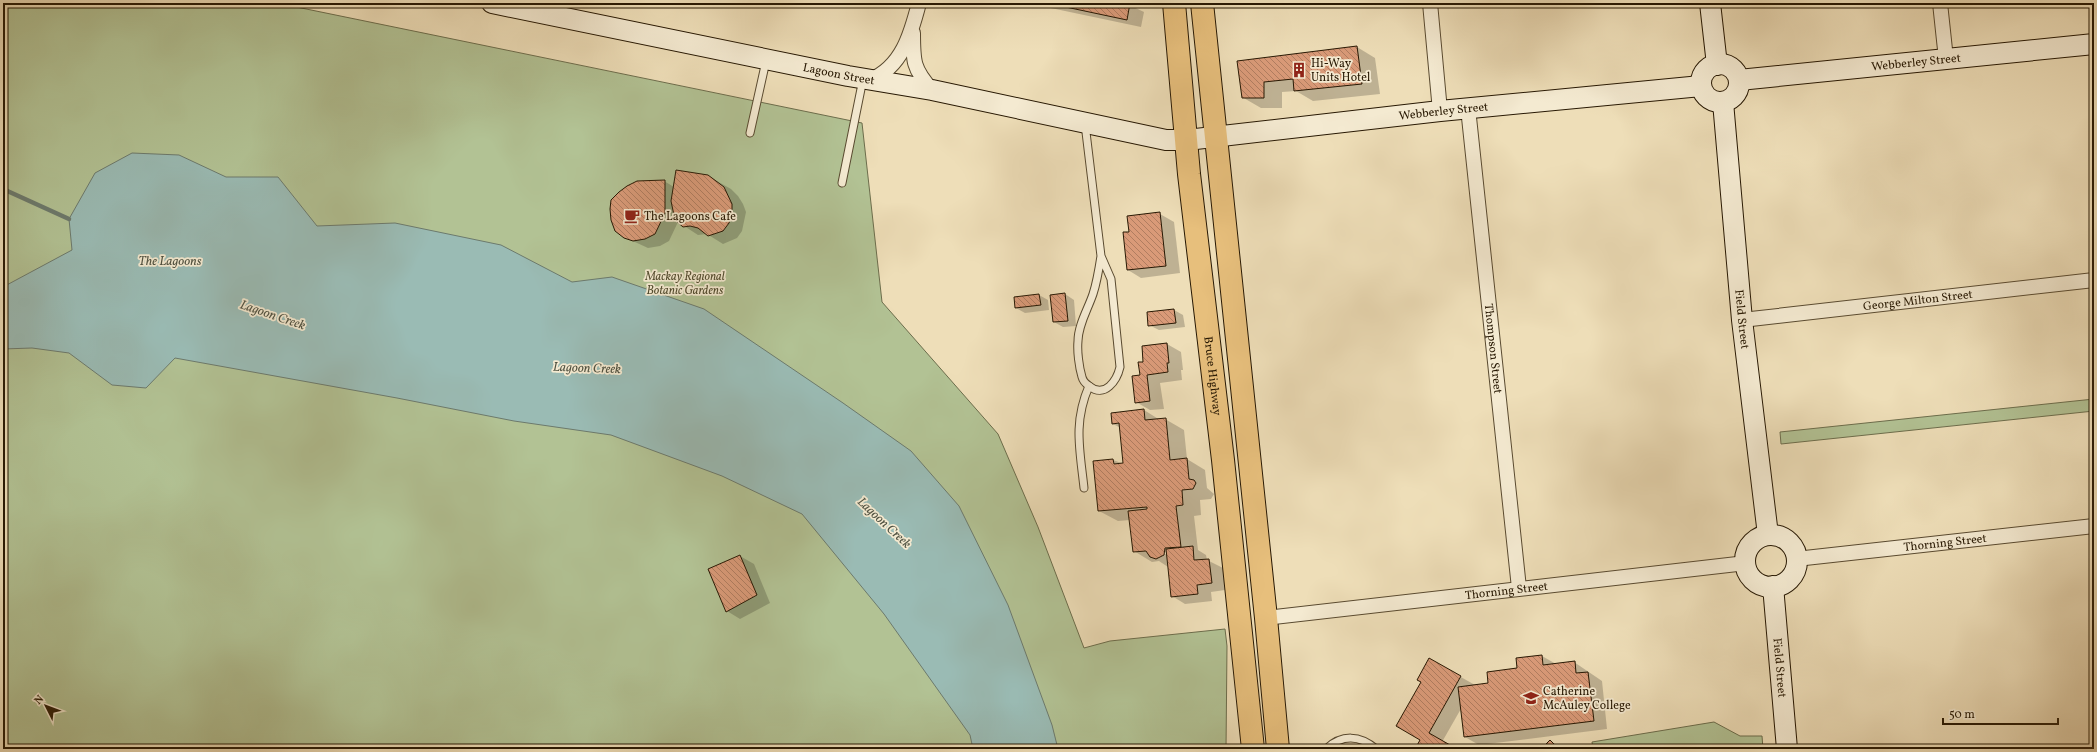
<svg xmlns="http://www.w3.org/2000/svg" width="2097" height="752" font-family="Vollkorn,serif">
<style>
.green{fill:#b2c294;stroke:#6c6d4c}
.water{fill:#9abbb4;stroke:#6c7a6d}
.shadow{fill:#0003;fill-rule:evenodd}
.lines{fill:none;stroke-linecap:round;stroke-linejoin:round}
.stream{stroke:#6c7a6d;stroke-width:4.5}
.building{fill:url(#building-back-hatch);stroke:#271803}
.lane-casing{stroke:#594a30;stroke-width:9}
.street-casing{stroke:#594a30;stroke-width:16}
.secondary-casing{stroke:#271803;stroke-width:22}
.highway-casing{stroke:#271803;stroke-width:24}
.lane{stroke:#f4ead1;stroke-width:7}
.street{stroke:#f4ead1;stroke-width:14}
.secondary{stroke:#f4ead1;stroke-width:20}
.highway{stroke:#e7bf7c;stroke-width:22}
.labels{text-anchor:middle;stroke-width:3.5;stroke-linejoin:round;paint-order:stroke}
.street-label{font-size:12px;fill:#271803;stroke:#f4ead1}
.poi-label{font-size:12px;fill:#271803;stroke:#f4ead1;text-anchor:start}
.park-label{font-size:12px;font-style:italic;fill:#514b2e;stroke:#f4ead1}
.water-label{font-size:13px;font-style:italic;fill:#4f5141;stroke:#f4ead1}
</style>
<defs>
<pattern id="building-back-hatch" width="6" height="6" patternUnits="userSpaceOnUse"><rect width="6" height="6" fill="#d99a78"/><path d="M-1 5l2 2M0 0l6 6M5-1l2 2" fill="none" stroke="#b07d60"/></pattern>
</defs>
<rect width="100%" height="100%" fill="#eedeb8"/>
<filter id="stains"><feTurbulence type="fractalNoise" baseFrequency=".005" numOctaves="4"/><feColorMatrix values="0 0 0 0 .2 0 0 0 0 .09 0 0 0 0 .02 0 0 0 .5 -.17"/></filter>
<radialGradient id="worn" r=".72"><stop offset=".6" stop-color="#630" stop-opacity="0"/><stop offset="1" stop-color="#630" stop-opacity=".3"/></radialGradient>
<g class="green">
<path d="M3 3H277L862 123 882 302 998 434 1038 527 1084 648 1110 641 1225 629 1227 646 1226 749H3Z"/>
<path d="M2094 399V411L1781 444 1780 432Z"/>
<path d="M1714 722 1740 736H1762L1763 749H1593L1592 742Z"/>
</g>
<path class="water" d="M132 153 179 155 226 177H278L317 226 395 223 501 245 572 282 612 277 704 309 843 403 911 451 959 506 1008 605 1052 725 1058 749H973L970 735 884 614 802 514 722 476 611 435 514 421 397 398 175 358 146 388 112 385 69 353 32 348 3 349V287L72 250 69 219 95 173Z"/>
<g class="shadow">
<path d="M1027 3H1125L1144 12 1141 27Z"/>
<path d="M1357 47 1375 58 1380 94 1313 101 1296 91 1282 92V108H1261L1242 97 1238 61Z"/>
<path d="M708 176 731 189 738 196 743 204 746 212 742 231 737 238 723 244 707 234 698 235 678 222 669 241 660 246 648 248 624 237 664 181 674 187Z"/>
<path d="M1160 214 1174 222 1180 273 1141 278 1128 270 1130 232Z"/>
<path d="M1065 294 1074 300 1076 326 1063 327 1054 322Z"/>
<path d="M1039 295 1048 300 1049 310 1025 313 1016 308 1015 297Z"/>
<path d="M1174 310 1183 315 1185 327 1159 330 1149 325Z"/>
<path d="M1167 344 1181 352 1183 370H1181L1182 380 1160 383 1164 409 1150 410 1136 402 1141 376Z"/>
<path d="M1144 410 1160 420 1165 419 1184 430 1187 459 1205 470 1207 488 1214 494 1211 499 1200 500 1201 515 1194 516 1198 550 1206 555 1207 560 1223 568 1225 590 1211 592 1212 601 1185 604 1172 596 1168 567 1159 561 1152 562 1134 551 1130 520 1118 521 1099 511 1113 460 1124 464 1121 428 1113 424 1112 414ZM1161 550 1167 553V555L1160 551Z"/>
<path d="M740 556 754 564 770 603 740 619 727 611Z"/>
<path d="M1542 656 1556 664 1574 662 1602 681 1607 729 1479 745 1465 737 1462 707 1442 742 1455 749H1416L1421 740 1423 682 1429 659 1475 685 1489 684Z"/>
<path d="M1550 741 1564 749H1542Z"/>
</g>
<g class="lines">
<path class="stream" d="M3 189 69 219"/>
</g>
<g class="building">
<path d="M1047 3H1130L1127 20Z"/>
<path d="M1357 46 1362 84 1294 91 1293 79 1264 82V98H1242L1237 61Z"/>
<path d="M676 170 708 175 724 187 732 204V214L729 223 723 231 708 236 698 228 690 226 683 227 675 220 671 201Z"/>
<path d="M665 180V213L655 234 645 239 633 241 624 238 615 231 611 220 610 209 611 200 619 192 627 186 637 181Z"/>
<path d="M1160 212 1166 266 1127 270 1123 232H1129L1127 216Z"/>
<path d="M1065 293 1068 321 1053 322 1050 295Z"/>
<path d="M1039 294 1041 305 1015 308 1014 297Z"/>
<path d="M1174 309 1176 323 1148 326 1147 312Z"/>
<path d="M1167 343 1169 363H1167L1168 372 1147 375 1150 401 1135 403 1132 376 1140 375 1138 362H1143L1142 346Z"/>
<path d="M1144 409 1145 420 1166 418 1170 460 1187 458 1189 479 1194 480 1196 483 1193 489 1182 490 1183 505 1176 506 1181 547 1165 548 1164 555 1156 559 1150 557 1146 551 1133 552 1128 511 1147 509V507L1098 511 1093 461 1113 459 1114 464 1123 463 1119 423 1112 424 1111 413Z"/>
<path d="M1193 546 1194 560 1209 559 1212 583 1197 585 1198 594 1171 597 1166 549Z"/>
<path d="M740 555 757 595 726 612 708 569Z"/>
<path d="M1542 655 1543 665 1575 661 1576 673 1588 672 1594 721 1464 737 1458 687 1488 683 1487 672 1517 668 1516 658Z"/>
<path d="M1429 658 1461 676 1429 733 1457 749H1415L1420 740 1396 726 1421 682 1417 680Z"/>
<path d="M1550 740 1559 749H1541Z"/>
</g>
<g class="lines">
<defs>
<g id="lane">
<path d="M1085 124 1101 256C1099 269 1097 282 1093 294 1088 309 1078 325 1078 341 1077 351 1079 367 1082 377 1083 381 1086 384 1089 386 1105 399 1117 380 1120 367L1111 279 1101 256"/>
<path d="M750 133 766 61"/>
<path d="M842 183 863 79"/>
<path d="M1084 488C1080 450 1073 423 1089 386"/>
<path d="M1326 749C1342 734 1360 735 1376 749"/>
</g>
<g id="street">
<path d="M1430 3 1440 111"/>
<path d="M1940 3 1946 59"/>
<path d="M913 33C913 61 913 69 932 90"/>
<path d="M870 80C902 67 911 34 919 3"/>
<path id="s1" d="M1468 108 1519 588"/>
<path id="s2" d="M1742 320 2094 280"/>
<path id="s3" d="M1796 559 2094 526"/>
<path id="s4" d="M1266 618 1746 563"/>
</g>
<g id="secondary">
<path id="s5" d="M492 3 848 76 932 90 1166 140H1187L1440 111 1701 86"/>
<path d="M1710 3 1717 65"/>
<circle cx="1720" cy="83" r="19"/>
<path id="s6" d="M1739 80 2094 44"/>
<path id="s7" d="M1723 102 1742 320 1768 535"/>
<circle cx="1771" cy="561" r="26"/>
<path id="s8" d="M1773 586 1787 749"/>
</g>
<g id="highway">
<path id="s9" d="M1174 3 1189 174 1223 460 1253 749"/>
<path d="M1202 3 1266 618 1278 749"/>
</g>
</defs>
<use href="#lane" class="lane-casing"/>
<use href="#street" class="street-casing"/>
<use href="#secondary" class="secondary-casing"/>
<use href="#highway" class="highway-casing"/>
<use href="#lane" class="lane"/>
<use href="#street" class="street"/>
<use href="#secondary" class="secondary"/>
<use href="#highway" class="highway"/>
</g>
<defs>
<symbol id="building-bare" viewBox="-9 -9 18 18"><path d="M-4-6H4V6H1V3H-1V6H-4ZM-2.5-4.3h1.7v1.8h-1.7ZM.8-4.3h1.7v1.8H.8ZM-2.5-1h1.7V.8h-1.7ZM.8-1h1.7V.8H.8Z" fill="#8f2418" stroke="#f4ead1" stroke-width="2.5" paint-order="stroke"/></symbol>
<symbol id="cafe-bare" viewBox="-9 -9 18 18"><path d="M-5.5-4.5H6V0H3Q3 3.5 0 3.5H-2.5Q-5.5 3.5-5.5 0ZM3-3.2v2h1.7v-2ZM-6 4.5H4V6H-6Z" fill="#8f2418" stroke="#f4ead1" stroke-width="2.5" paint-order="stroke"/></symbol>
<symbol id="school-bare" viewBox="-9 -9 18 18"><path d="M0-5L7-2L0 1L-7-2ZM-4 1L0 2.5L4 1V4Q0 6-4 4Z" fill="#8f2418" stroke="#f4ead1" stroke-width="2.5" paint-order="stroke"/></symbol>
</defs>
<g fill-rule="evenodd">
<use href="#building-bare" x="1288" y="59" width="22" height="22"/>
<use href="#cafe-bare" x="621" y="205" width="22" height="22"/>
<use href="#school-bare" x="1520" y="687" width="22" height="22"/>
</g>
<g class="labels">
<g class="street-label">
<text dy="4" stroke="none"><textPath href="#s6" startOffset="178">Webberley Street</textPath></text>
<text dy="4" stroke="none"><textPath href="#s5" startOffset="354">Lagoon Street</textPath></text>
<text dy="4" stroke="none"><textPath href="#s5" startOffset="967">Webberley Street</textPath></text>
<text dy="4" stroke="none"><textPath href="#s2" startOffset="177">George Milton Street</textPath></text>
<text dy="4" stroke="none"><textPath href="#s7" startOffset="218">Field Street</textPath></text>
<text dy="4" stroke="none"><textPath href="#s1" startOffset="242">Thompson Street</textPath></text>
<text dy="4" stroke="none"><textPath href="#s9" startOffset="375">Bruce Highway</textPath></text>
<text dy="4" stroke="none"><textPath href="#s3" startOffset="150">Thorning Street</textPath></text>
<text dy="4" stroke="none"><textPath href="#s4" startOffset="242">Thorning Street</textPath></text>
<text dy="4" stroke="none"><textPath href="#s8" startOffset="82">Field Street</textPath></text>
</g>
<g class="poi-label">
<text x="1311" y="67">Hi-Way<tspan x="1311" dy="14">Units Hotel</tspan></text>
<text x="644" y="220">The Lagoons Cafe</text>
<text x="1543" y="695">Catherine<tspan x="1543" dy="14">McAuley College</tspan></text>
</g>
<g class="park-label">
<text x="685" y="280">Mackay Regional<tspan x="685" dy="14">Botanic Gardens</tspan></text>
</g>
<g class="water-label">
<text x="170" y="265">The Lagoons</text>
<text transform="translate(273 314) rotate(19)" y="5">Lagoon Creek</text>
<text transform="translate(587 367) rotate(2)" y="5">Lagoon Creek</text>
<text transform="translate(885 522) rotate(43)" y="5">Lagoon Creek</text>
</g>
</g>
<rect width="2097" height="752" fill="none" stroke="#eedeb8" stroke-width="16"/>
<rect x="4" y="4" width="2089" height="744" fill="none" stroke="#271803" stroke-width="2"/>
<rect x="8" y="8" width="2081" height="736" fill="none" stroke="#271803"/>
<g transform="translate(46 706) rotate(312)" stroke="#f4ead1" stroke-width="3" paint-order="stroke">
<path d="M0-3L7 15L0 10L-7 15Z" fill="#271803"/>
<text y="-6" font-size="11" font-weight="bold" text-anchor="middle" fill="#271803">N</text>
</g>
<path d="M1943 718v6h115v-6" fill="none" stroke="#271803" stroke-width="2"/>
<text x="1949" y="718" font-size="12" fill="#271803" stroke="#f4ead1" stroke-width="3" paint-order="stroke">50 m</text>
<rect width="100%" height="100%" filter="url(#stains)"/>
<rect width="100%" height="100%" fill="url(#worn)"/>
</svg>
